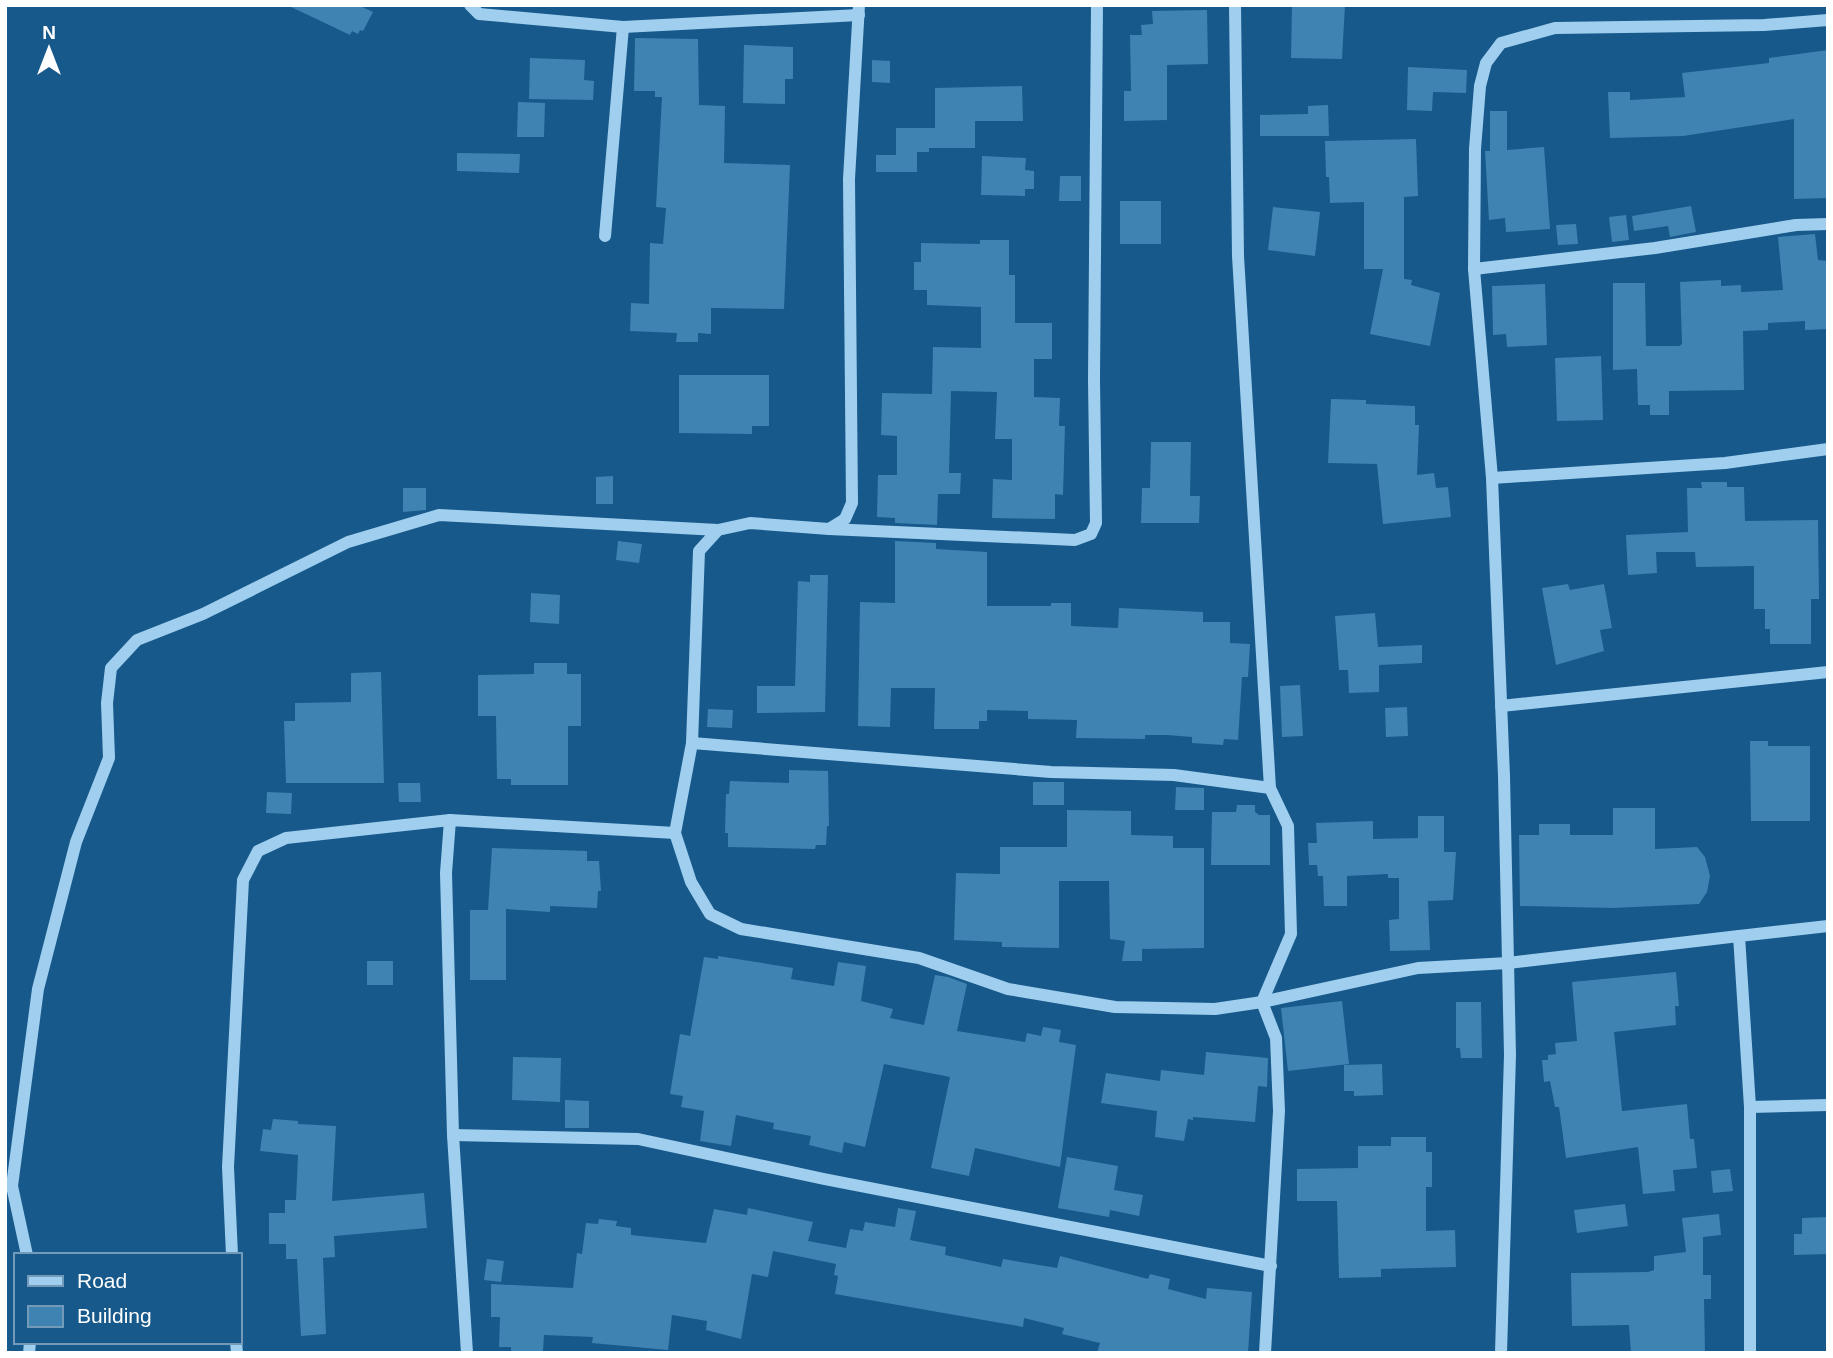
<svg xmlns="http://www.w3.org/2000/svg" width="1833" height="1358" font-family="Arial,sans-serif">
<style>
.building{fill:#3f83b3}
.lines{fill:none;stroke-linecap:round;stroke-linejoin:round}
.minor{stroke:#9fceef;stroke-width:12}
</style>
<rect width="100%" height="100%" fill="#16598a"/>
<g class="building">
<path d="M287 5H358L373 12 363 31 360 30 358 34 352 31 350 35Z"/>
<path d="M1292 5H1345L1342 59 1291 58Z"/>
<path d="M1207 10 1208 64 1167 65V120L1124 121V91H1131L1130 35H1142L1141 25 1153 24 1152 11Z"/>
<path d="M635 38 698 39 699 105 725 106 724 163 790 165 784 309 711 308V334L698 333V342H676L677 333 630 331 631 303 649 304 650 243 663 244 666 208 656 207 662 97H655V91H634Z"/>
<path d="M744 45 793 47V79H785V104L743 103Z"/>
<path d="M1828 50V198L1794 199V119L1683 136 1610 138 1608 92H1630V100L1685 97 1682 73 1769 63V58Z"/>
<path d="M530 58 585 60 584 80 594 81 593 100 529 99Z"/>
<path d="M872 60 890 61V83L872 82Z"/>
<path d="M1408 67 1467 70 1466 93 1433 92 1432 111 1407 110Z"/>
<path d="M1022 86 1023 121H975V148H929V152H917V172H876V155H896V128H935V88Z"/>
<path d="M518 102 545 103 544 137H517Z"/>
<path d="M1328 105 1329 136H1260V115L1308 114V106Z"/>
<path d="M1490 111H1507V150L1544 147 1550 229 1506 232 1505 218 1489 220 1485 151H1490Z"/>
<path d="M1416 139 1418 196 1404 197V279L1412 280 1411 285 1440 293 1430 346 1370 334 1383 269H1364V202L1330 203 1329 177H1326L1325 141Z"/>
<path d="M457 153 520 154 519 173 457 171Z"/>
<path d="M982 156 1026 158 1025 170 1034 171V189H1025V196L981 195Z"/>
<path d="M1060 176H1081V201H1059Z"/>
<rect x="1120" y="201" width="41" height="43"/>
<path d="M1691 206 1696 232 1670 237 1668 226 1634 231 1632 216Z"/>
<path d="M1273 207 1320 212 1315 256 1268 250Z"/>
<path d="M1626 215 1629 240 1612 242 1609 217Z"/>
<path d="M1576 224 1578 244 1558 245 1556 225Z"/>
<path d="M1815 234 1818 260 1828 261V329L1805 330V321L1768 323V330L1743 331 1744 390 1669 391V415H1650V405H1638L1637 369 1613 370V283H1645L1646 346H1679L1682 344 1680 282 1721 280V286L1741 285V292L1783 290 1778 237Z"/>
<path d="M980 240H1009V275H1015V323H1052V359H1034V397L1060 398 1059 426H1065L1063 495 1055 494V519L992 518 993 479 1012 480V439H995L997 392 951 391 949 473H961L960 494H938L937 525 895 523V518L877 517 878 475H897V436L881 435 882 393 932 394 933 347 981 348V307L927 305V290H914V262H921V243L980 244Z"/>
<path d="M1545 284 1547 345 1507 347 1506 334 1493 335 1492 286Z"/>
<path d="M1601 356 1603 420 1557 421 1555 358Z"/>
<path d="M679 375H769V426H752V434L679 433Z"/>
<path d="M1331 399 1366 400V404L1415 406V425H1419L1417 475 1434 473 1436 488 1448 487 1451 517 1383 524 1377 464 1328 463Z"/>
<path d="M1151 442H1191L1190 496H1200L1199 523H1141L1142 488H1150Z"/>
<path d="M613 476V504H596V477Z"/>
<path d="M1701 482H1727V487H1744L1745 521 1818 520 1819 599H1811V644H1770V629H1765V609H1754V566L1696 567 1695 552H1656L1657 573 1628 575 1626 535 1688 532 1687 488H1702Z"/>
<path d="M403 488H426V510L403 512Z"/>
<path d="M618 541 642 544 639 563 616 560Z"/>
<path d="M895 541 936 543V549L987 552V606H1051V603H1071V626L1118 628 1119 608 1203 612V622H1230V643L1250 644 1248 677H1242L1238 740 1224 739 1223 745 1192 743V737L1167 735H1145V739L1076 738 1077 720 1028 719V711L987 710V721H979V729H934L935 688H891L890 727 858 726 860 602 895 603Z"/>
<path d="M810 575H828L825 712 757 713V686H795L798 581 810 582Z"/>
<path d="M1568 584 1570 590 1604 584 1612 628 1600 630 1604 651 1556 665 1542 588Z"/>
<path d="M531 593 560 595 559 624 530 622Z"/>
<path d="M1375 613 1378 647 1422 645V663L1379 665V692L1349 693 1348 670H1339L1335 616Z"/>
<path d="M534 663H567V674H581V726H568V785H511V779H497L496 716H478V675L534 674Z"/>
<path d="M381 672 384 783H286L284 721H295V703L351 702V673Z"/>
<path d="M1300 685 1303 736 1282 737 1280 686Z"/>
<path d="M1407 707 1408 736 1386 737 1385 708Z"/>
<path d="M708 709 733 710 732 728 707 727Z"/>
<path d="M1750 741H1768V746H1810V821H1751Z"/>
<path d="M789 770 828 771 829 826H827L826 845H816L815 849 728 847V833H725L726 794H729L730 781 789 783Z"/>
<rect x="1033" y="782" width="31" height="23"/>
<path d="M398 783H420L421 802H399Z"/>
<path d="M1176 787 1204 788V810H1175Z"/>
<path d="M267 792 292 793 291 814 266 813Z"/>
<path d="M1237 805H1255V812L1259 815H1270V865H1211L1212 812H1236Z"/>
<path d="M1613 808H1655V849L1697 847 1705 857 1710 876 1707 892 1699 904 1613 908 1520 906 1519 835H1539V824H1570V835H1613Z"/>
<path d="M1067 810 1131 811V835L1173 836V848H1204V948L1142 949V961H1122L1125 941 1110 939 1109 881H1059V948L1002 947V942L954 940 956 873 1000 874V847H1067Z"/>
<path d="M1418 816H1444V852H1456L1453 900 1428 901 1430 950 1390 951 1389 920 1399 919V878H1388V874L1347 876V906H1324L1323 876H1318L1317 865H1309L1308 843H1317L1316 823 1373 821V839L1418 838Z"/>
<path d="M492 848 587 851V861H599L601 891H598L597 908 550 906V912L506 909V980H470V910H488Z"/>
<path d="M718 956 793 968 791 979 834 986 838 962 866 966 861 1001 893 1009 890 1018 924 1025 935 975 948 977 967 984 957 1031 1025 1042 1027 1033 1041 1036 1043 1027 1061 1030 1059 1042 1076 1045 1060 1167 975 1148 969 1176 931 1168 950 1077 884 1064 865 1147 844 1142 842 1153 809 1145 811 1136 773 1129 774 1123 736 1115 731 1146 700 1141 704 1111 681 1107 683 1096 670 1094 680 1034 690 1036 704 957 718 959Z"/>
<rect x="367" y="961" width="26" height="24"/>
<path d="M1676 972 1679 1006H1675L1676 1025 1614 1032 1622 1111 1687 1104 1690 1139H1694L1697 1168 1673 1170 1675 1191 1643 1194 1638 1147 1566 1158 1559 1107H1555L1550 1081 1544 1082 1542 1060H1548V1055L1556 1054 1555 1043 1577 1041 1572 982Z"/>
<path d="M1342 1001 1349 1064 1288 1071 1281 1008Z"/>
<path d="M1456 1002H1481L1482 1058H1461L1460 1048H1456Z"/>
<path d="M1206 1052 1268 1058 1267 1087 1258 1086 1255 1122 1193 1117V1120L1188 1119 1184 1141 1155 1137 1157 1111 1101 1103 1106 1073 1160 1081 1161 1070 1204 1075Z"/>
<path d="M513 1057 561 1058 560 1102 512 1100Z"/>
<path d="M1382 1064 1383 1095 1354 1096V1091H1344V1065Z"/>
<path d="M565 1100 589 1101V1128H565Z"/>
<path d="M273 1119 298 1121V1124L336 1126 332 1201 424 1193 427 1228 334 1236 335 1257 323 1258 326 1334 301 1336 297 1259H286V1244H269V1213H285V1200H296L298 1155 260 1151 263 1129 271 1130Z"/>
<path d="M1391 1137H1426V1152H1432V1187H1426V1231L1455 1230 1456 1267 1381 1269V1277L1339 1278 1337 1201H1297V1169L1358 1168V1146H1391Z"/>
<path d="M1067 1157 1118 1166 1114 1190 1143 1195 1139 1216 1110 1210 1109 1217 1058 1208Z"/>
<path d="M1730 1169 1733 1191 1713 1193 1711 1171Z"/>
<path d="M1625 1204 1628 1226 1577 1233 1574 1210Z"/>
<path d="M748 1208 813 1222 808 1241 846 1248 850 1229 863 1231 865 1222 895 1227 898 1208 916 1211 910 1240 946 1247 945 1255 1001 1267 1003 1259 1057 1268 1060 1256 1148 1279 1150 1274 1170 1279 1168 1289 1206 1299 1207 1288 1252 1292 1248 1353H1097L1100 1343 1062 1334 1064 1328 1024 1318 1023 1327 835 1294 838 1276 834 1275 836 1264 773 1251 768 1277 752 1274 741 1339 706 1330 707 1321 672 1315 668 1350 592 1343 593 1337 544 1335 543 1351 511 1353V1347H499L500 1317H491V1284L573 1288 577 1253 582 1254 586 1223 598 1224 599 1219 617 1221 616 1226 631 1228V1235L706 1243 714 1209 747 1215Z"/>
<path d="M1719 1214 1721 1235 1703 1237V1275H1711V1299H1704L1705 1353H1631L1629 1325 1572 1326 1571 1273 1648 1272 1654 1270V1256L1686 1252 1682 1218Z"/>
<path d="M1828 1217V1254L1794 1255V1234H1802V1218Z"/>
<path d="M487 1259 504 1261 501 1282 484 1280Z"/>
</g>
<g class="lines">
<g class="minor">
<path d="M470 5 479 14 623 27 859 15"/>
<path d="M859 5 849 179 852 503 845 519 829 529 750 523 718 530 699 551 692 743 675 833 691 882 710 914 741 929 919 958 1008 989 1115 1007 1215 1009 1262 1002 1418 968 1508 963 1739 936"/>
<path d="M1235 5 1238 256 1270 788"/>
<path d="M605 236 623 27"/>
<path d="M1474 269 1655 248 1796 225 1828 224"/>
<path d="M1492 478 1725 463 1828 449"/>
<path d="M829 529 1075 540 1091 534 1096 523 1094 380 1097 5"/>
<path d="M1501 706 1828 672"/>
<path d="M692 743 1051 772 1174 775 1270 788 1288 826 1291 934 1262 1002 1276 1038 1279 1111 1265 1353"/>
<path d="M1750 1107 1828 1105"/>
<path d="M453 1135 638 1139 824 1179 1271 1266"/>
<path d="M27 1255 12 1186 38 989 76 842 109 758 107 703 111 668 137 640 203 614 348 542 439 515 718 530"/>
<path d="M232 1255 228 1167 243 880 258 851 286 838 450 820"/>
<path d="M236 1342 237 1353"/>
<path d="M29 1353 30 1342"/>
<path d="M467 1353 453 1135 446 873 450 820 675 833"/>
<path d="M1501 1353 1510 1055 1504 776 1492 478 1474 269 1475 149 1480 86 1486 63 1501 43 1555 28 1764 25 1828 20"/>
<path d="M1750 1353V1107L1739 936 1828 926"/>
</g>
</g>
<rect width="1833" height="1358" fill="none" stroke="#ffffff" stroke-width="14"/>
<rect x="14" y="1253" width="228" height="91" fill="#16598a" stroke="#739bb9" stroke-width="2"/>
<rect x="28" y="1276" width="35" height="10" fill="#9fceef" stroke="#739bb9" stroke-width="2"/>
<text x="77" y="1288" font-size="21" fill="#ffffff">Road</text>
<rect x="28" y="1306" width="35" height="21" fill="#3f83b3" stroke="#739bb9" stroke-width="2"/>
<text x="77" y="1323" font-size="21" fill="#ffffff">Building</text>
<g transform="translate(49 49)" stroke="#16598a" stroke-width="5" paint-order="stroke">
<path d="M0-5L12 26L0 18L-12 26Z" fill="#ffffff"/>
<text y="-10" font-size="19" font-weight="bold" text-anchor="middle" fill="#ffffff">N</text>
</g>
</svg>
